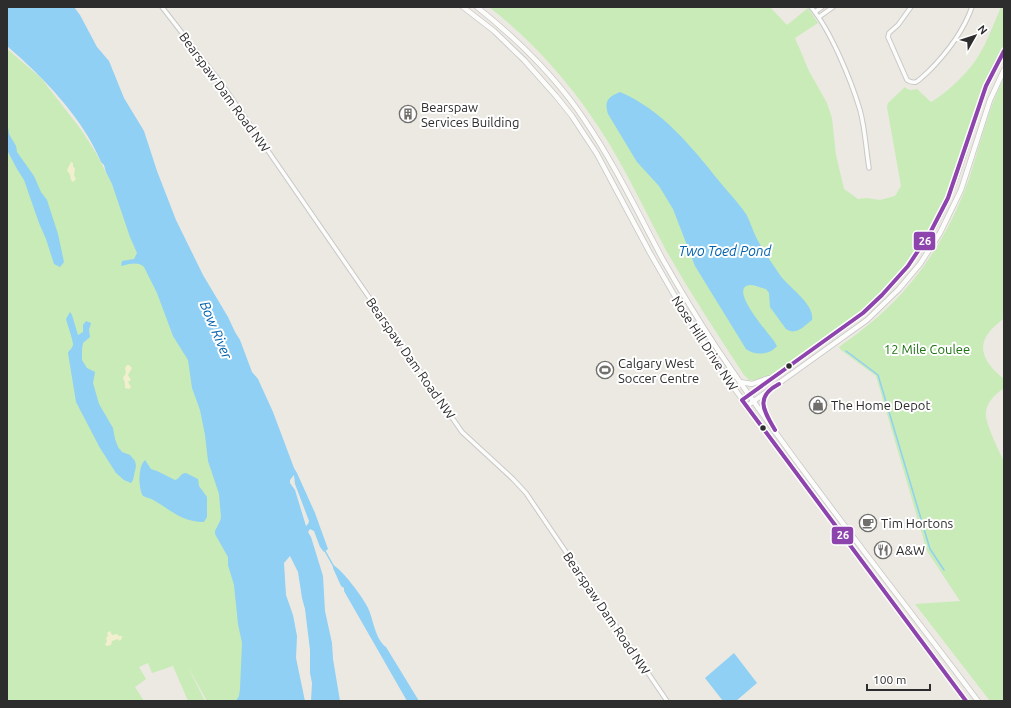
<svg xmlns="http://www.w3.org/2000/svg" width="1011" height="708" font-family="Ubuntu,sans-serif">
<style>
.green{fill:#c8ebb8}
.sand{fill:#f2efcf}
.water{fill:#8fd0f4;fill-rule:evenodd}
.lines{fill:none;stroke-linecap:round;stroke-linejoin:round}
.stream{stroke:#8fd0f4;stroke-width:1.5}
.minor-casing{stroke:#c9c8c8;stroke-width:5.5}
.tertiary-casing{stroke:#c9c8c8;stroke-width:6}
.minor{stroke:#fcfcfb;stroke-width:3.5}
.tertiary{stroke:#fcfcfb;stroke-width:4.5}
.bus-1-casing{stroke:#fff;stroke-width:7}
.bus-1{stroke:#8e44ad;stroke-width:4}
.bus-dot{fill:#2d2d2d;stroke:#fff;stroke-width:1.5}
.labels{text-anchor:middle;stroke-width:4;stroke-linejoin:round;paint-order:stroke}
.street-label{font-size:13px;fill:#2d2d2d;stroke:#fff}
.poi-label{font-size:13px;fill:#2d2d2d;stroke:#fff;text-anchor:start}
.park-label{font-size:13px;fill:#1e7413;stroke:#fff}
.water-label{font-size:14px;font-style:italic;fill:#0062ae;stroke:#fff}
.line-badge{stroke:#fff;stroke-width:1.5}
.badge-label{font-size:11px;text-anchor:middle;font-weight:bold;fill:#fff}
</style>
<rect width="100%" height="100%" fill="#ece9e2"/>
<g class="green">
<path d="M489 7H770L787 25 808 8 818 23 795 38 809 71 827 103 832 118 836 155 844 189 858 199 867 198 880 200 895 196 901 186 887 107 888 103 905 87C909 91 912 90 917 89L931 102C947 93 970 71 979 55 988 40 994 23 1001 7H1004V45L989 74 979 96 956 168 945 197 922 241 896 276 871 302 856 316 791 363 762 380H749L744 375C717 334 691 294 667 252 647 215 629 176 607 140 575 89 537 44 489 7Z"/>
<path d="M7 49 41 78 82 131 96 153 111 182 192 361 223 500 246 635 242 701H207L187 665 205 701H188L173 666 152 673 148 663 139 667 146 679 135 687 144 701H7Z"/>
<path d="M1004 78V318C999 322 994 327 990 331 974 350 989 367 1004 379V388C996 394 987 401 986 412 984 422 1000 452 1004 462V701H990L915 604 960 601 927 551 876 376 841 350 839 347C848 340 859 333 868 325 915 288 949 235 969 179 980 145 988 109 1004 78Z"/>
</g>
<g class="sand">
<path d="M71 162 73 163V166L75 169 74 175 76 179 73 182 71 180 70 175 67 170Z"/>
<path d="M127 365H129L132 368 128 375 131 380 128 382 131 387 129 389 125 388V383L123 378 126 373 125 368Z"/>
<path d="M110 631 112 635 117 634 119 636H122V638L120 641 118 639 112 641 111 645 107 646 105 645 107 641 106 638 108 636 107 633Z"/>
</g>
<g class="water">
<path d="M7 7H74L80 15 97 47 109 61 124 98 144 131 157 171 176 220 203 275 228 317 235 332 240 340 252 372 258 379 273 412 294 468 297 473 315 513 328 549 324 552 320 547 314 531 310 529 308 532 311 537 323 576 325 611 332 643 333 659 340 701H311L312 683 310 673V650L305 609 302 598 298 572 290 556 284 563 286 595 293 615 297 636 296 658 305 701H236L239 696 240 689 242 643 238 624 234 585 228 565V557L215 534V531L220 521 221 517 219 494 208 461 205 435 200 410 192 388 188 360 173 336 157 293 144 267C138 261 129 264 121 266L122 261 134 259 137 253 130 237 112 184 106 172 104 165 101 162C83 118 43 77 7 46ZM294 475 295 484 309 521 308 524 306 526 295 490 290 483V480Z"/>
<path d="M620 92C662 110 691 146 719 181 727 191 738 202 746 214 750 221 753 231 757 239 763 251 772 263 780 275 788 287 815 304 812 320 804 326 796 336 786 329L770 307 769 293 766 289C761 288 755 285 750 285 727 287 769 334 774 341L777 346C770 355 755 356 746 349L695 266 673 209 659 186 637 162 608 114C604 101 608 97 620 92Z"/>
<path d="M7 120 9 134 16 146 17 152 34 176 41 192 47 200 58 234 64 262 60 267 54 264 46 239 39 223 24 180 17 169 7 150Z"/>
<path d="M70 312 72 315 78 335 83 332V325L86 321 91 323 89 330 90 337 83 343 82 349V360L87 368 95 372 93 383 99 404 113 428 115 439 118 447 122 452 130 455 135 461 136 466 133 480 131 483 124 480 116 473 100 448 76 402 68 353C69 350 72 349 73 345 74 343 67 323 66 319Z"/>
<path d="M145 460 151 469 157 471 175 480C180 479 180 473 186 473L198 479 199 486 207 497V517L204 522C182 522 172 511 155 501 151 498 147 498 143 496 138 488 138 466 145 460Z"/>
<path d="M333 565C342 569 364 599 368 608 374 621 375 639 386 647L419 701H407L344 591V588L341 586 333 568Z"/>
<path d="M734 653 757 683 736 701H723L705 678Z"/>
</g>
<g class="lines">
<g class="stream">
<path d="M846 351 878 375 930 549 944 570"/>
<path d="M325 551 334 567"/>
</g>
<defs>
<g id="minor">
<path d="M162 7 224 87 462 432 513 479 526 493 667 701"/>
<path d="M811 7C831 31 851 80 860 110 865 128 866 149 869 168"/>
<path d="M911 7 898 25 889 33 888 37 907 80C910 82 912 83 916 82 920 80 924 75 928 72 947 53 963 32 972 7"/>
<path d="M815 12 822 7"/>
<path d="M819 17 833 7"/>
</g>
<g id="tertiary">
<path d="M463 7 494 31 524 60 556 96 572 116 597 154 650 253 680 305 731 384 966 701"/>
<path d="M477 7C517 39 555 76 584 119 614 163 637 211 662 258 679 288 697 318 716 347 798 469 890 584 978 701"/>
<path d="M740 382 752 384 769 378"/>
<path d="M765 395C761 403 764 410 768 418"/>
<path d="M742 400C765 384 788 367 811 351 839 331 868 312 891 286 915 260 934 230 948 198 969 150 976 96 1004 51"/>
<path d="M747 406 867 320 899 289 920 264 940 233 961 190 990 100 1004 70"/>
</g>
</defs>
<use href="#minor" class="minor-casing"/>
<use href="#tertiary" class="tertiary-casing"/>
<use href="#minor" class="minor"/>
<use href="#tertiary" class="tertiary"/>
<defs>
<g id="bus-1">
<path d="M775 430C764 411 754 397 779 384"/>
<path d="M966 701 742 400 863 313 882 295 908 266 930 233 948 198 986 86 1004 51"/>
</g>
</defs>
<use href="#bus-1" class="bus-1-casing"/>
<use href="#bus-1" class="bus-1"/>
</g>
<defs>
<symbol id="building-ring" viewBox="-11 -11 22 22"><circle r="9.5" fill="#fff" stroke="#706f6c" stroke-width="1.5"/><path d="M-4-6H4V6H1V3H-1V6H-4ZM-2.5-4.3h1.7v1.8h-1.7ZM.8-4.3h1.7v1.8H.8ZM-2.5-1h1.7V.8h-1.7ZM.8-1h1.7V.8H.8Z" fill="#706f6c"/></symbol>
<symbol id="stadium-ring" viewBox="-11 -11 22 22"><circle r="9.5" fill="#fff" stroke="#706f6c" stroke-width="1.5"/><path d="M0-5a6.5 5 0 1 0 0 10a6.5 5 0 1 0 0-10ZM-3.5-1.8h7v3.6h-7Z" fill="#706f6c"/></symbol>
<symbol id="shop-ring" viewBox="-11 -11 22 22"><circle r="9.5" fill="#fff" stroke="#706f6c" stroke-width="1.5"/><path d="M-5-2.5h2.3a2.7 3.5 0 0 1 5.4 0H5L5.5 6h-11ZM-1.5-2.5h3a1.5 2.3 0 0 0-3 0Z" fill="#706f6c"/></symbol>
<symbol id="cafe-ring" viewBox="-11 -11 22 22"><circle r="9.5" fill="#fff" stroke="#706f6c" stroke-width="1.5"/><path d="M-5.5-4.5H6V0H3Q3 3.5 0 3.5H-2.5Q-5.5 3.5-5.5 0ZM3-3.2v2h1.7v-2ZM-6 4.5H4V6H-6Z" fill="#706f6c"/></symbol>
<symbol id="restaurant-ring" viewBox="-11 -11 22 22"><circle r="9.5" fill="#fff" stroke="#706f6c" stroke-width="1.5"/><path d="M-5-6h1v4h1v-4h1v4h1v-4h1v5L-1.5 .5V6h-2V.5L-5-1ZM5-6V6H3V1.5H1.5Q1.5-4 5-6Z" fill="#706f6c"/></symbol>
</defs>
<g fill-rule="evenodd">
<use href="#building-ring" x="398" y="104" width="20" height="20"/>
<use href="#stadium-ring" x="595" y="360" width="20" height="20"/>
<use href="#shop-ring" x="808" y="395" width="20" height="20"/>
<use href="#cafe-ring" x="858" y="513" width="20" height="20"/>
<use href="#restaurant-ring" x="873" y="540" width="20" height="20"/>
</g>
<g class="bus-dot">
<circle cx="789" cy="366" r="3.5"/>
<circle cx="763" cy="428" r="3.5"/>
</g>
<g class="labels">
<g class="street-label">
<text transform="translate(225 92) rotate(54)" y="5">Bearspaw Dam Road NW</text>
<text transform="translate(705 343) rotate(57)" y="5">Nose Hill Drive NW</text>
<text transform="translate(411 358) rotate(55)" y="5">Bearspaw Dam Road NW</text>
<text transform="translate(607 613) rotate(56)" y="5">Bearspaw Dam Road NW</text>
</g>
<g class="poi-label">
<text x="421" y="112">Bearspaw<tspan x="421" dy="15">Services Building</tspan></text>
<text x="618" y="368">Calgary West<tspan x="618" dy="15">Soccer Centre</tspan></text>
<text x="831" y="410">The Home Depot</text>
<text x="881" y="528">Tim Hortons</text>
<text x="896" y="555">A&amp;W</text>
</g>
<g class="park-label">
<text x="927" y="354">12 Mile Coulee</text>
</g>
<g class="water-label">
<text x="725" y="256">Two Toed Pond</text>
<text transform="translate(216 330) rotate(67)" y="5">Bow River</text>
</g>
</g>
<g class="line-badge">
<rect x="913" y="231" width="23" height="20" rx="4" fill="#8e44ad"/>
<rect x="831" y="526" width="23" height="19" rx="4" fill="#8e44ad"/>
</g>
<g class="badge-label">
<text x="925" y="245">26</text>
<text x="843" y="539">26</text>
</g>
<rect width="1011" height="708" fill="none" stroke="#2d2d2d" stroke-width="16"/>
<g transform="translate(975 36) rotate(51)" stroke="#ffffff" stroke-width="3" paint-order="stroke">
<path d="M0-3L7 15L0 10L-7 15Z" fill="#2d2d2d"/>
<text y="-6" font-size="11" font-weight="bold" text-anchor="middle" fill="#2d2d2d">N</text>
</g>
<path d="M867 684v6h63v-6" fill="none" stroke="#2d2d2d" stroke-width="2"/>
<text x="873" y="684" font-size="12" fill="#2d2d2d" stroke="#ffffff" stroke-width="3" paint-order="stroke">100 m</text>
</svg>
